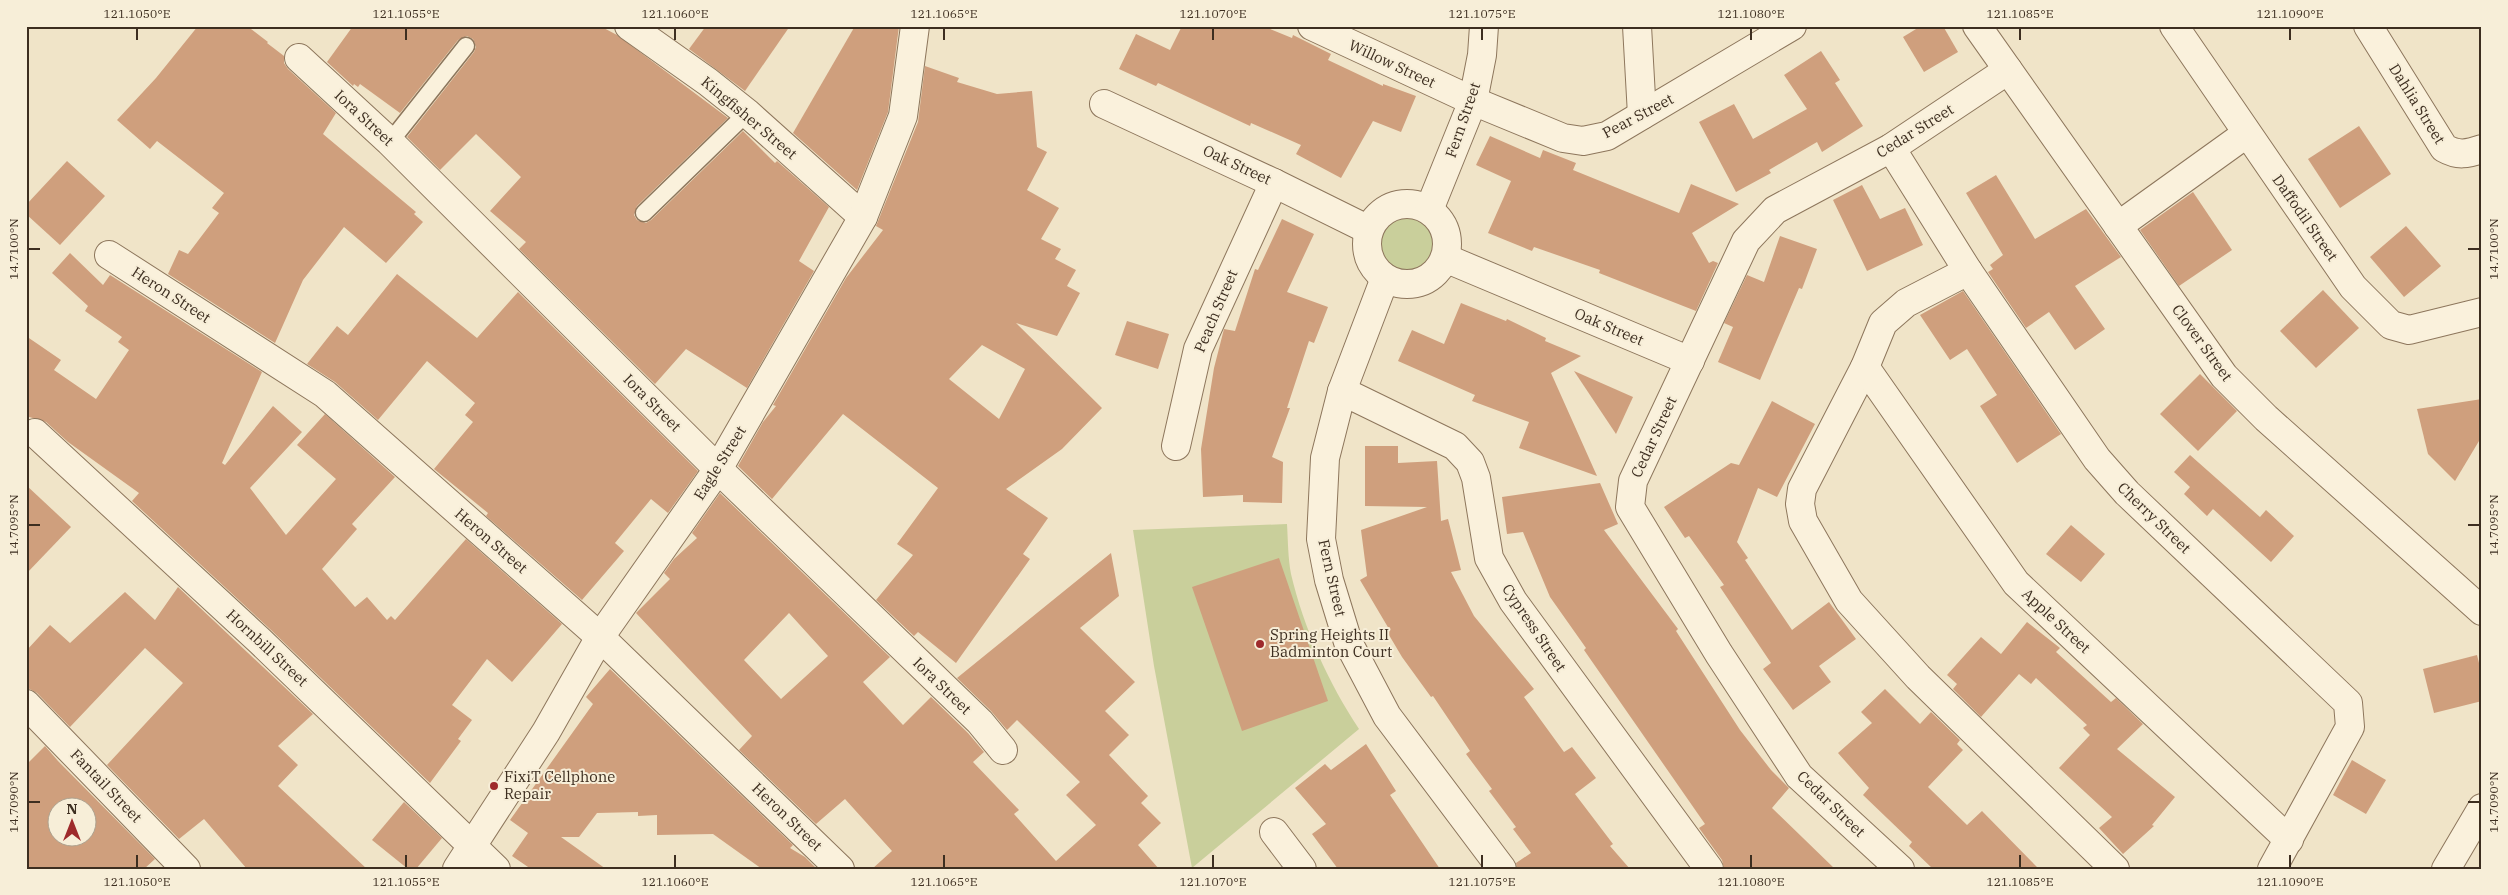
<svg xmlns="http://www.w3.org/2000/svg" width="2508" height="895" font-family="'IBM Plex Serif',serif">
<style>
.green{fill:#c9cf9b}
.building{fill:#cf9f7d;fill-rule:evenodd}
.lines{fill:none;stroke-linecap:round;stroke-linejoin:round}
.service-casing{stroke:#8d765c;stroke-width:19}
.minor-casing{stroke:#8d765c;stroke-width:30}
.service{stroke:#faf1dc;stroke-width:16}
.minor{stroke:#faf1dc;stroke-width:28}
.ticks{fill:none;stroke:#3d2e20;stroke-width:2}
.poi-dot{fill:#9e2a2b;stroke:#f7eed8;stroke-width:2}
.labels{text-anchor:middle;stroke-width:4;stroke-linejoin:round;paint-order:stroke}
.street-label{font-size:15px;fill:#3d2e20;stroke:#f7eed8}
.poi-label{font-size:15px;fill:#3d2e20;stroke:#f7eed8;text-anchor:start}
.neatline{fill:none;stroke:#3d2e20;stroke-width:2}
.ticks-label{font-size:12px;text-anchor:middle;fill:#3d2e20}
</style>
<rect width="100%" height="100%" fill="#f0e4c8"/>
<g class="green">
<circle cx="1407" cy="243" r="33"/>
<path d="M1287 524C1288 541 1288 558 1291 574 1304 629 1328 682 1359 729L1192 868 1154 666 1133 530Z"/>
</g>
<g class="building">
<path d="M198 26H247L268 42 267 43 284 56V63L288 69 336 113 323 134 416 212 414 214 423 222 386 263 344 227 303 280 275 343 168 274 179 250 188 254 219 213 212 208 224 193 157 141 150 149 117 120 156 78Z"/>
<path d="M353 26H600L617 35 728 118 637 206 634 215 637 220 646 223 651 220 743 131 775 163 777 161 829 207 799 261 814 271 747 388 686 349 655 384 519 249 526 242 490 211 521 177 476 134 440 170 407 137 474 52 476 47 473 39 467 36 458 40 400 113 360 84 358 87 354 84 353 86 327 62Z"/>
<path d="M706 26H790L745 91 689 49Z"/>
<path d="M855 26H899L888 112 857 190 793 133Z"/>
<path d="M1182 26H1263L1292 38 1293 35 1331 54 1328 60 1383 86V84L1416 96 1401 132 1373 121 1341 178 1296 154 1301 145 1251 123 1250 126 1158 83 1156 86 1119 69 1136 34 1170 50Z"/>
<path d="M1921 26H1943L1958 52 1924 72 1903 37Z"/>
<path d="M1821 51 1840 80 1835 83 1863 126 1822 152 1817 142 1769 170 1771 173 1736 192 1699 122 1734 104 1753 139 1807 109 1784 75Z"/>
<path d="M925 66 959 78 957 82 997 94 1032 91 1037 147 1047 152 1027 190 1059 208 1041 239 1061 249 1055 259 1076 270 1067 286 1080 293 1057 336 1016 323 1102 408 1062 449 1006 489 1048 518 1023 554 1030 559 956 663 918 632 914 636 876 600 913 555 897 544 938 488 843 414 772 499 738 466 763 422 776 406 773 405 846 278 883 230 876 226 918 122ZM982 345 1025 369 999 419 949 379Z"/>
<path d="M2359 126 2391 174 2340 208 2308 159Z"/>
<path d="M1490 136 1540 158 1543 150 1576 163 1573 170 1679 213 1691 184 1739 204 1692 233 1709 263 1713 261 1718 263 1696 311 1599 273 1600 270 1534 247 1532 251 1488 233 1511 181 1476 165Z"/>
<path d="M67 161 105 196 60 245 26 214V205Z"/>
<path d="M1996 175 2035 239 2086 209 2121 257 2075 286 2105 329 2075 350 2049 312 2026 328 1988 272 1993 269 1990 265 2003 255 1966 193Z"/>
<path d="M1862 185 1880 219 1905 208 1923 245 1867 271 1833 200Z"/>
<path d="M2193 192 2232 250 2179 286 2140 230Z"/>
<path d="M1282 219 1314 234 1287 292 1328 307 1314 343 1309 341 1287 408H1290L1272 457 1283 462 1282 503 1243 502V495L1203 497 1201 449 1214 368 1224 329 1235 331 1255 269 1258 270Z"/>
<path d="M2406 226 2441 266 2404 297 2370 257Z"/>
<path d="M1780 236 1817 249 1802 289 1799 288 1760 380 1718 362 1733 327 1724 323 1747 275 1764 282Z"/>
<path d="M70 253 103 285 110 275 262 372 222 463 225 465 273 406 302 432 250 488 286 535 336 479 297 445 325 414 395 477 352 524 357 529 322 569 355 607 367 597 387 620 391 616 395 620 466 539 562 624 512 682 487 659 452 705 472 720 458 739 461 741 430 783 271 630 132 501 139 493 68 442 46 422 26 416V336L61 360 54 370 96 399 129 350 118 342 122 337 85 311 88 306 52 273Z"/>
<path d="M397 274 477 338 518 292 698 471 668 513 651 499 615 543 624 551 582 600 486 516 488 513 434 469 473 422 465 415 475 403 427 361 378 420 335 382 307 364 337 326 348 335Z"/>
<path d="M2323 290 2359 328 2316 368 2280 331Z"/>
<path d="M1963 291 2061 434 2017 463 1980 406 1997 395 1967 349 1950 360 1920 315Z"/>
<path d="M1461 303 1506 321 1507 319 1546 338 1545 341 1581 356 1551 373 1597 476 1519 448 1529 422 1472 401 1475 395 1398 361 1412 330 1444 344Z"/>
<path d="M1127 321 1169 334 1158 369 1115 355Z"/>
<path d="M1574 371 1633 397 1616 434Z"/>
<path d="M2200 374 2237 411 2198 451 2160 414Z"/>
<path d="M2482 399V436L2455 481 2428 454 2417 409Z"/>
<path d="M1772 401 1815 424 1777 497 1758 488 1737 542 1748 558 1745 560 1792 630 1829 602 1856 639 1819 666 1831 682 1793 710 1763 669 1771 663 1720 587 1724 585 1689 536 1685 538 1664 507 1731 463 1739 465Z"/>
<path d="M1365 446H1398V463L1437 461 1441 521 1448 519 1461 570 1451 572 1474 616 1534 689 1524 697 1564 752 1572 747 1596 778 1575 794 1613 844 1610 846 1630 869H1517L1516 863 1531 853 1513 829 1516 827 1489 791 1492 789 1466 754 1470 751 1433 696 1431 697 1402 657 1386 630 1389 629 1360 580 1367 576 1361 530 1427 507 1365 506Z"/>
<path d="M2190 455 2260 517 2266 510 2294 536 2271 562 2213 509 2207 516 2184 494 2190 487 2174 472Z"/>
<path d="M1600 483 1618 524 1604 530 1678 629 1676 631 1740 730 1771 770 1789 788 1772 808 1835 869H1724L1722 860 1699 828 1705 824 1584 650 1586 648 1550 597 1523 532 1507 534 1502 497Z"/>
<path d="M26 485 71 527 26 574Z"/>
<path d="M720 493 890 657 863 682 903 725 931 697 968 733 984 752 973 762 1019 810 1014 814 1056 861 1096 825 1066 795 1080 782 1017 720 1007 730 991 711 957 678 1111 553 1119 596 1080 628 1135 682 1105 711 1129 735 1109 755 1148 796 1141 803 1161 823 1138 845 1159 869H872L892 851 845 799 816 824 739 750 752 736 636 613 670 579 664 573 674 559 697 538 692 533ZM789 613 828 656 781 699 744 660Z"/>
<path d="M2071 525 2105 554 2081 582 2046 554Z"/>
<path d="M1279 558 1328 701 1242 731 1192 587Z"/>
<path d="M178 587 313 714 278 746 298 765 278 786 367 869H247L204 819 179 839 107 765 183 683 145 648 70 727 37 693 26 687V651L50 625 70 643 125 592 155 620Z"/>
<path d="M2027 622 2060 648 2056 652 2111 702 2116 698 2143 724 2117 749 2175 797 2152 825 2154 826 2123 854 2099 828 2112 817 2059 768 2090 735 2083 728 2087 725 2036 678 2031 684 2019 674 1981 717 1953 689 1957 684 1947 675 1981 637 2001 654Z"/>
<path d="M2477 655 2482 675V701L2434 713 2423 669Z"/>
<path d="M610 669 793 845 790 848 805 857 817 869H762L713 834 657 835V815L638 816V812L597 813 579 837H561L606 869H531L512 856 528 833 510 820 593 704 586 697Z"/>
<path d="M1885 689 1920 724 1931 712 1960 740 1957 744 1963 750 1928 787 1967 825 1982 811 2039 869H1933L1909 846 1912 842 1863 795 1869 788 1838 753 1872 723 1861 712Z"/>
<path d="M1366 744 1396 791 1390 795 1440 869H1338L1312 834 1326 824 1295 788 1325 764 1331 770Z"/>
<path d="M45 746 58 761 155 859 144 869H26V765ZM58 808H88V838H58Z"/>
<path d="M2352 760 2386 780 2366 814 2333 795Z"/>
<path d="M404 802 442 838 416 869H408L372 840Z"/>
</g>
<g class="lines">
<defs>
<g id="service">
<path d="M390 142 466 46"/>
<path d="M644 213 747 113"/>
</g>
<g id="minor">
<path d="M629 26 708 82 747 113 863 217"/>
<path d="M1312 26 1473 101 1563 138 1583 141 1607 136 1792 26"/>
<path d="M1637 26 1642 115"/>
<path d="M1977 26 2224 376 2266 418 2482 611"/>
<path d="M2174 26 2353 287 2391 325 2409 330 2482 312"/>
<path d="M2368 26 2444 148C2458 156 2467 154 2482 149"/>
<path d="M299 58 390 142 718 469 980 722 1003 750"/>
<path d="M1104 104 1274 183 1369 230"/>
<path d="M1891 148 1968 271 2097 459 2127 493 2348 703 2350 727 2272 869"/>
<circle cx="1407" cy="244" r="40"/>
<path d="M1429 210 1473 101 1482 55 1484 26"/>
<path d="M2118 226 2246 134"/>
<path d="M109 255 325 394 600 637 840 869"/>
<path d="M1445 258 1690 361"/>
<path d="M1968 271 1906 303 1883 323 1865 367 1802 489 1800 504 1803 521 1849 601 1918 677 2115 869"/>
<path d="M1385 278 1342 391 1325 458 1321 539 1329 580 1348 642 1387 716 1502 869"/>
<path d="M1865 367 2016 583 2289 840"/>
<path d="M1342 391 1455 446 1470 462 1476 478 1489 558 1513 601 1709 869"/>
<path d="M35 433 260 641 496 869"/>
<path d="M1176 446 1198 349 1274 183"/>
<path d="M26 704 186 869"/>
<path d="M1274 832 1302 869"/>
<path d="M457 869 546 732 600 637 718 469 863 217 903 116 915 26"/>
<path d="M1900 869 1799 776 1719 654 1630 507 1633 481 1746 241 1775 210 1891 148 2008 70"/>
<path d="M2446 869 2482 808"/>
</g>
</defs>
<use href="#service" class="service-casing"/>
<use href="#minor" class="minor-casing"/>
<use href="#service" class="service"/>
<use href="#minor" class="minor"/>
</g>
<path class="ticks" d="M137 28V40M406 28V40M675 28V40M944 28V40M1213 28V40M1482 28V40M1751 28V40M2020 28V40M2290 28V40M28 249H40M2468 249H2480M28 525H40M2468 525H2480M28 802H40M2468 802H2480M137 855V868M406 855V868M675 855V868M944 855V868M1213 855V868M1482 855V868M1751 855V868M2020 855V868M2290 855V868"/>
<g class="poi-dot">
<circle cx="1260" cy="644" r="5"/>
<circle cx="494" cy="786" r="5"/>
</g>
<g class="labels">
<g class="street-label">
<text transform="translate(1392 64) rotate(25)" y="5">Willow Street</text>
<text transform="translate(2417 104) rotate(58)" y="5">Dahlia Street</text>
<text transform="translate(1638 116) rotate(-28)" y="5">Pear Street</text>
<text transform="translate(364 118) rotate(43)" y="5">Iora Street</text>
<text transform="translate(749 118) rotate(40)" y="5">Kingfisher Street</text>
<text transform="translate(1463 120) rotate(-71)" y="5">Fern Street</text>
<text transform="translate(1915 131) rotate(-32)" y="5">Cedar Street</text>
<text transform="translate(1237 165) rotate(25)" y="5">Oak Street</text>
<text transform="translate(2305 218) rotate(55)" y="5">Daffodil Street</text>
<text transform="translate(171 295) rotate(33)" y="5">Heron Street</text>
<text transform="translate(1216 311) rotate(-67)" y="5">Peach Street</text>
<text transform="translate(1609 327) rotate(23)" y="5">Oak Street</text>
<text transform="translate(2202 343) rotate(54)" y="5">Clover Street</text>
<text transform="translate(652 403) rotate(45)" y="5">Iora Street</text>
<text transform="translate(1654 437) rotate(-65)" y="5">Cedar Street</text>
<text transform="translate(720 463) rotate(-58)" y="5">Eagle Street</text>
<text transform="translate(2154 518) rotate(44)" y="5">Cherry Street</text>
<text transform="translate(491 541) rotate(41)" y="5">Heron Street</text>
<text transform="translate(1332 578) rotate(77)" y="5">Fern Street</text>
<text transform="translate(2056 621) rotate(43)" y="5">Apple Street</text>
<text transform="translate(1534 628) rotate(56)" y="5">Cypress Street</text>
<text transform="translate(267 648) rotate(43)" y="5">Hornbill Street</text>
<text transform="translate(942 686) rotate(44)" y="5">Iora Street</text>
<text transform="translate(106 786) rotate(46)" y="5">Fantail Street</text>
<text transform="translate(1831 804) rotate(44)" y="5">Cedar Street</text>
<text transform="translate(787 817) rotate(44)" y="5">Heron Street</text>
</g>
<g class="poi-label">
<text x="1270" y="640">Spring Heights II<tspan x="1270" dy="17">Badminton Court</tspan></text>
<text x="504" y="782">FixiT Cellphone<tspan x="504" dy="17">Repair</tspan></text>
</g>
</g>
<rect width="2508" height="895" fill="none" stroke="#f7eed8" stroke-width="55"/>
<g transform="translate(72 822)"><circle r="24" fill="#f7eed8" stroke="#ada18e"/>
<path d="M0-4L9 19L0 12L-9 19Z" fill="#9e2a2b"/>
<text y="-8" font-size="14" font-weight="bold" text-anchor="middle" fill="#3d2e20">N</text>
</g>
<rect x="28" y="28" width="2452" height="840" class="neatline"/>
<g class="ticks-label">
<text x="137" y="18">121.1050°E</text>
<text x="406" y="18">121.1055°E</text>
<text x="675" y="18">121.1060°E</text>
<text x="944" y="18">121.1065°E</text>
<text x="1213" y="18">121.1070°E</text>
<text x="1482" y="18">121.1075°E</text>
<text x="1751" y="18">121.1080°E</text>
<text x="2020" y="18">121.1085°E</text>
<text x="2290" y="18">121.1090°E</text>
<text transform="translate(14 249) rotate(-90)" y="4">14.7100°N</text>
<text transform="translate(2494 249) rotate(-90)" y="4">14.7100°N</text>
<text transform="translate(14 525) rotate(-90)" y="4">14.7095°N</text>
<text transform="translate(2494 525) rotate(-90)" y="4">14.7095°N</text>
<text transform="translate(14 802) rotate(-90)" y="4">14.7090°N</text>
<text transform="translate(2494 802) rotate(-90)" y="4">14.7090°N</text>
<text x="137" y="886">121.1050°E</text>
<text x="406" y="886">121.1055°E</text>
<text x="675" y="886">121.1060°E</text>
<text x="944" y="886">121.1065°E</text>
<text x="1213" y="886">121.1070°E</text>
<text x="1482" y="886">121.1075°E</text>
<text x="1751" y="886">121.1080°E</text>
<text x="2020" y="886">121.1085°E</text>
<text x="2290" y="886">121.1090°E</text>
</g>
</svg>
